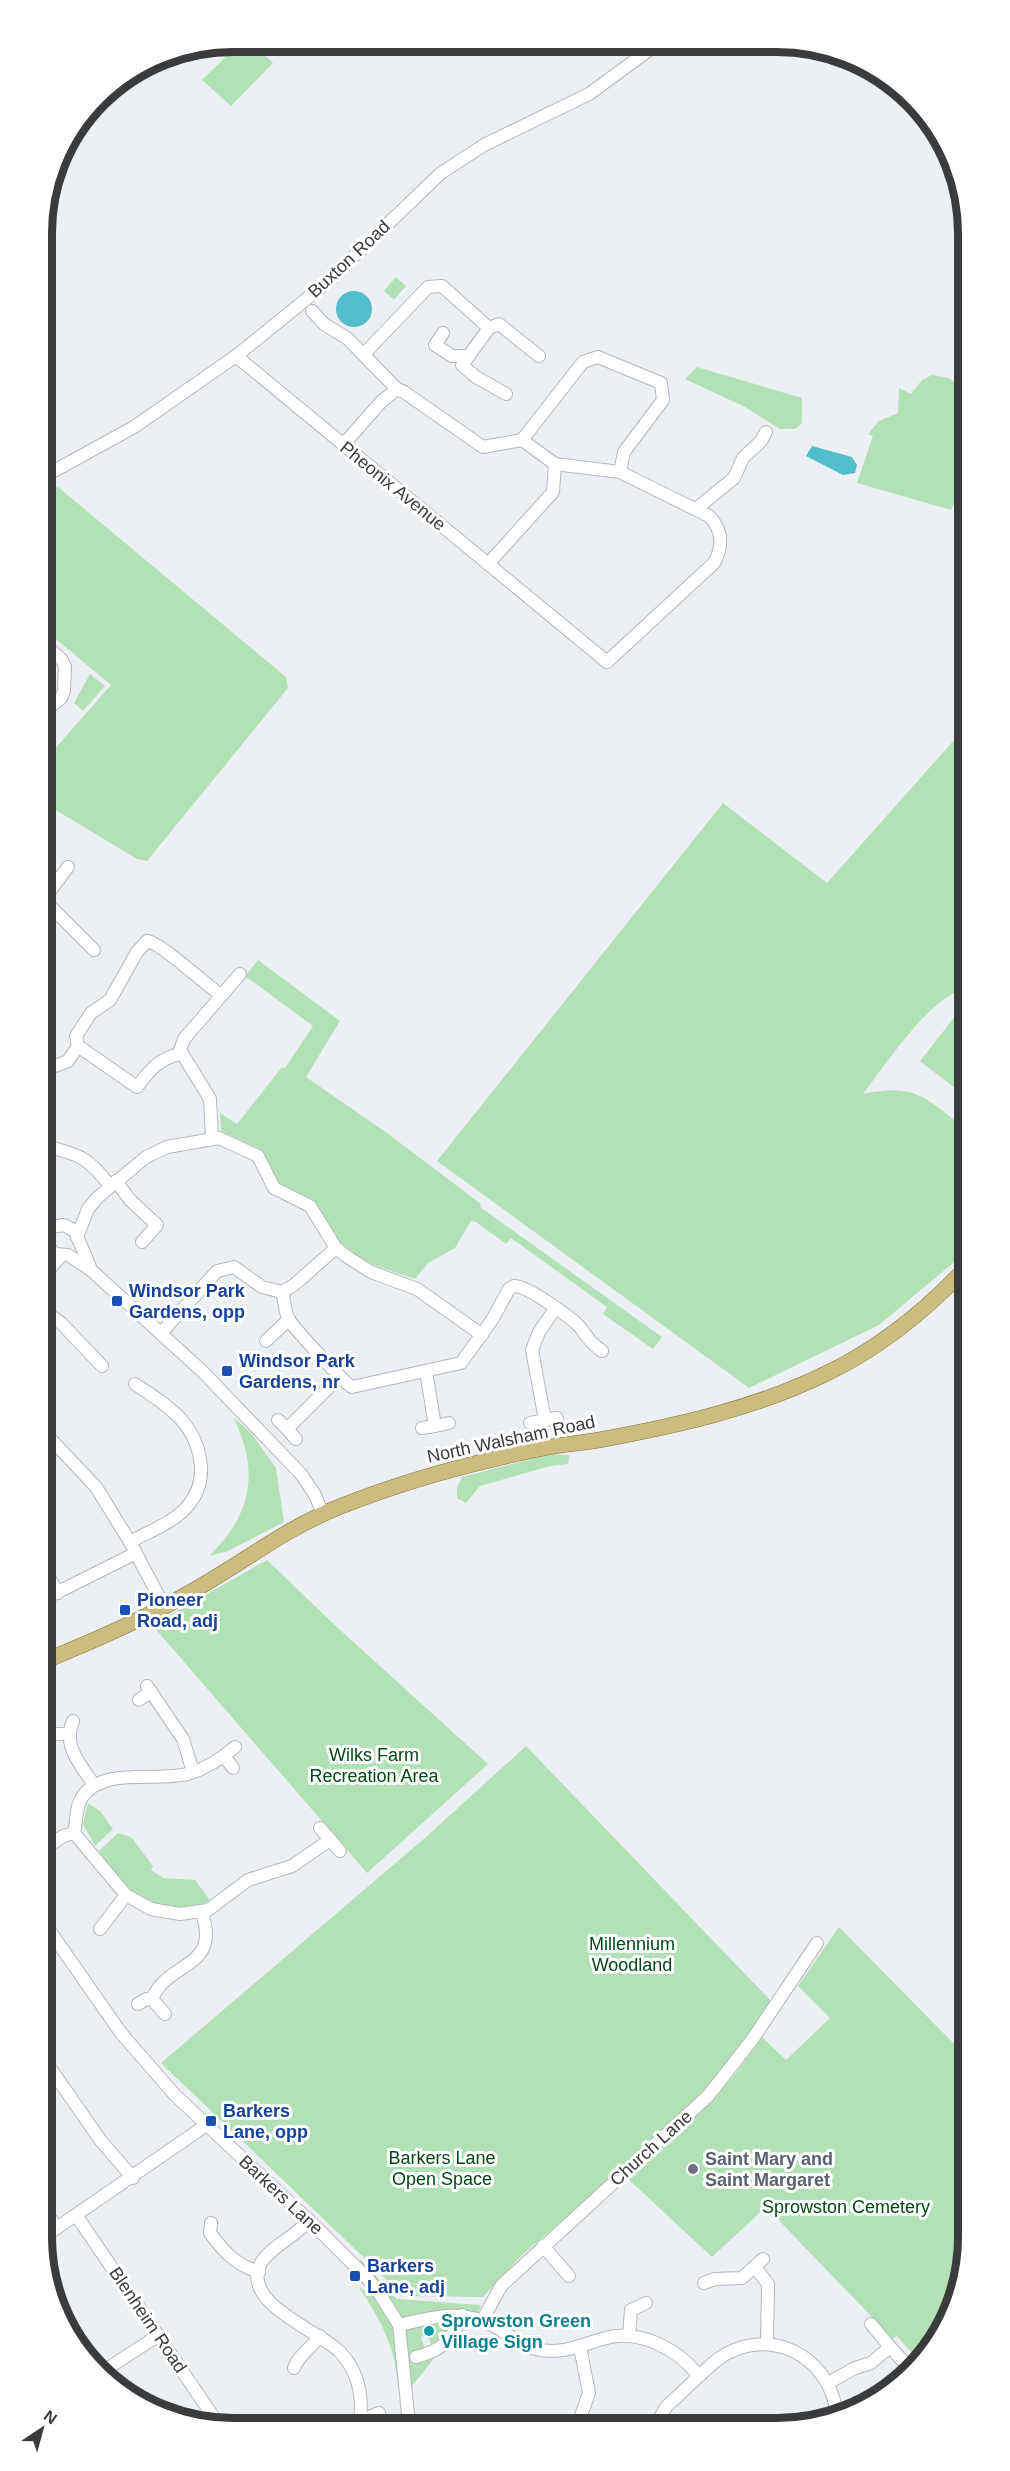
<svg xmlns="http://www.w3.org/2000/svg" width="1010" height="2471" font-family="Arial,sans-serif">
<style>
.green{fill:#b3e1b6}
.water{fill:#53bdcc}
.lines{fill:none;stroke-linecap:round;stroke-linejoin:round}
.minor-casing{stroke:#b3b7bb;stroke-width:14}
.major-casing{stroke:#847232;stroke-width:16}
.minor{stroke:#fff;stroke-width:12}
.major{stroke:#cdbc80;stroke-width:15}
.transit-dot{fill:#1a4fb4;stroke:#fff;stroke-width:2}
.worship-dot{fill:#6b7280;stroke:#fff;stroke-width:2}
.culture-dot{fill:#0f9aa8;stroke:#fff;stroke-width:2}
.labels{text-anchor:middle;stroke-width:6;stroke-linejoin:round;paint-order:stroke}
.street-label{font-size:18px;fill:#393b3d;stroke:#fff}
.transit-label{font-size:18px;font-weight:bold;fill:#164399;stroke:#fff;text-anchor:start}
.park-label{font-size:18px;fill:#024815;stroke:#fff}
.worship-label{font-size:18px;font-weight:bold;fill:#5b616d;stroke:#fff;text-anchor:start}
.culture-label{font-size:18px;font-weight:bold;fill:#0d838f;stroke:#fff;text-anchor:start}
.rim{fill:none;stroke:#393b3d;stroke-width:8}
</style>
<rect width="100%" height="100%" fill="#ecf0f4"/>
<g class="green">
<path d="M241 42H251L273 63 231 106 202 80Z"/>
<path d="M396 277 406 286 394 300 384 291Z"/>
<path d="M697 367 802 398V423L795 429H780L745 407 685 379Z"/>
<path d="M932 375 948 378 962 386V487L951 510 857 483 873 436 868 434 879 421 898 413 899 388 911 394 922 380Z"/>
<path d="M58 487 286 677 288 688 147 861 137 859 44 803V761L111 685 44 629 43 491Z"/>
<path d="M90 674 105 686 83 711 74 703Z"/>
<path d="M963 730 964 990C932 994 883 1068 863 1094 915 1083 925 1097 964 1128L965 1253 879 1325 749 1388 437 1161 723 803 827 883Z"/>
<path d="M258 960 340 1021 306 1077 387 1133 481 1204 480 1207 662 1337 653 1349 603 1314 607 1307 511 1238 506 1244 476 1222 471 1221 455 1248 428 1263 415 1279 376 1266 358 1256 340 1242 314 1200 281 1186 258 1148 221 1131 220 1113 237 1124 282 1067 285 1068 313 1026 245 976Z"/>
<path d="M964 1005V1095L920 1061Z"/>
<path d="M233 1417 251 1433 276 1468 284 1522 228 1551 209 1556C252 1515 260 1470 233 1417Z"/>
<path d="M551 1454 569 1455 568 1464 550 1466 480 1486 466 1503 457 1498V1487L462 1477Z"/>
<path d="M267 1560 339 1629 488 1764 367 1873 152 1625Z"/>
<path d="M526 1746 772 2002 713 2081 635 2158 522 2255 483 2297 400 2296 380 2273 161 2063 426 1837Z"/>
<path d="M88 1803 101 1812 113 1829 95 1846 83 1824Z"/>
<path d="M118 1833 131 1837 153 1866 151 1870 163 1878 195 1880 210 1900C188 1913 151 1908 131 1891 119 1881 109 1864 99 1851Z"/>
<path d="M839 1927 967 2057 968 2250 954 2310 928 2354 920 2362 897 2336 893 2339 766 2207 712 2257 626 2177 732 2078 762 2037 786 2060 830 2018 798 1986Z"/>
<path d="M359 2258 397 2299 481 2305 477 2315 453 2329 433 2348 427 2335 421 2337 425 2350 416 2362 435 2357 413 2385 398 2387C396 2348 380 2319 359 2287L374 2296Z"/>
</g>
<g class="water">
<circle cx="354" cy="309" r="18"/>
<path d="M812 446 852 457 857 465 855 473 843 475 806 456Z"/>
</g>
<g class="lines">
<defs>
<g id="minor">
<path d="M443 333 435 345 452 356H469"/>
<path d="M364 354 428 287 442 286 489 328"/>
<path d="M236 356 607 662 714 563C723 547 723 530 709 516L620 472 555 464 522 440 483 447 404 392 397 389 347 338 324 324 312 311"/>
<path d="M506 394 476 377 462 365 489 328 499 324 539 356"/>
<path d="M522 440 583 362 598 357 661 383 663 400 624 452 620 472"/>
<path d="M343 445 381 402 397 389"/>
<path d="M43 477 134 427 236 356 325 284 441 173 484 145 589 94 656 45"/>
<path d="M696 509 734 478 743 458 761 441 766 432"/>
<path d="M488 564 553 492 555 464"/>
<path d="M44 644 62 660 65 667 64 691 61 698 44 712"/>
<path d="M44 899 68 867"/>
<path d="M44 900 94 950"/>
<path d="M180 1054C159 1058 149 1071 137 1087L78 1046 76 1036 91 1013 110 1000 137 952 147 941C160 942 206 985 221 995"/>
<path d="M45 1070 68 1061 78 1046"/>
<path d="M212 1137 210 1099 180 1050 184 1039 240 974"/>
<path d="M45 1146C79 1154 89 1158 110 1186"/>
<path d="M116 1181 130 1200 157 1225 142 1242"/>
<path d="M45 1228 64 1225 75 1231 90 1267"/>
<path d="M77 1237 88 1209 97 1198 146 1157 167 1147 219 1138 258 1156 274 1188 310 1206 336 1248 346 1256 371 1272 417 1289 482 1335"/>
<path d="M45 1241 54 1254 68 1255 91 1270 202 1371 301 1474 315 1495 323 1514"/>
<path d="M45 1274 61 1256"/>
<path d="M282 1292C285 1301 284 1311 289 1320 295 1329 344 1383 352 1387L461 1363 492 1320 509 1289 514 1286C526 1285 569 1316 579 1326 588 1337 588 1341 602 1351"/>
<path d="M555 1309 539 1332 532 1350 545 1420 557 1418"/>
<path d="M46 1312 61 1323 102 1366"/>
<path d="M161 1333 217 1271 234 1267 262 1287 282 1292 294 1285 336 1248"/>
<path d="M266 1341 289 1319"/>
<path d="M426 1371 435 1426 449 1423"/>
<path d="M278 1420 287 1429"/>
<path d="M530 1423 545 1420"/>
<path d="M422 1428 435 1426"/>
<path d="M46 1434 96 1487 130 1542 164 1606"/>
<path d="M296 1439 287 1429 339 1377"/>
<path d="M130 1542C148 1532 172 1523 186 1508 197 1496 202 1483 201 1466 197 1423 168 1406 135 1384"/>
<path d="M46 1572 58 1593"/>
<path d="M46 1598 136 1553"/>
<path d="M147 1686 183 1739 193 1772"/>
<path d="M139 1700 151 1691"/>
<path d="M73 1721C62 1746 81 1765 94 1785"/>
<path d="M47 1734H68"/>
<path d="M224 1756 233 1768"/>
<path d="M320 1828 340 1851"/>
<path d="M74 1833 126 1895 151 1909 180 1914 208 1910 248 1880 292 1866 330 1840"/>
<path d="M47 1847 63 1836 74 1833C77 1821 75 1808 82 1797 104 1766 155 1782 187 1774 206 1769 221 1759 235 1747"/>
<path d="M47 1927 121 2033 174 2094 319 2230 369 2280 381 2296 399 2325 409 2424"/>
<path d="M100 1929 126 1895"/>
<path d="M152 1999 165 2014"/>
<path d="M138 2004 146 1999H152C168 1960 221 1970 202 1913"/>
<path d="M48 2065 101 2141 133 2178"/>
<path d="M48 2215 57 2228"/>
<path d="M76 2215 219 2425"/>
<path d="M309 2220C297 2236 270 2247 261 2263 239 2303 320 2331 340 2352 358 2371 363 2396 360 2421"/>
<path d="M211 2223 210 2233C224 2252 236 2265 259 2272"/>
<path d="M48 2234 205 2126"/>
<path d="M543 2246 569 2276"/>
<path d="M755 2267 768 2284 767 2343"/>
<path d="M704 2283 715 2279 742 2278 763 2259"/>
<path d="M482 2321 501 2286 708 2096 752 2040 817 1943"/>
<path d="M871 2324 890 2347"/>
<path d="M399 2325C434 2317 461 2308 496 2327 509 2335 519 2345 535 2349 560 2355 579 2346 602 2339 638 2328 677 2348 699 2376L666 2407 657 2423"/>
<path d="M629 2336 631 2310 646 2303"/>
<path d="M416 2357C442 2350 453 2341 462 2315"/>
<path d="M294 2368C298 2356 312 2347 320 2336"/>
<path d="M99 2374 159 2335"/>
<path d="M699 2376C709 2367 719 2356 732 2351 782 2329 833 2364 837 2417"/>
<path d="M828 2383 855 2368 871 2363 890 2347 911 2370"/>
<path d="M578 2424 589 2393 580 2347"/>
<path d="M351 2425 379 2413"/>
</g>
<path id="major" d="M47 1660C95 1640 144 1619 189 1593 240 1565 284 1529 339 1507 406 1480 478 1461 549 1447 565 1444 582 1443 599 1440 675 1426 753 1409 823 1375 877 1350 924 1312 965 1269"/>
</defs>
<use href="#minor" class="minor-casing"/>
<use href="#major" class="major-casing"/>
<use href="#minor" class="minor"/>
<use href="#major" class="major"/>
</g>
<g class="transit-dot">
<rect x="111" y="1295" width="12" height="12" rx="3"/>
<rect x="221" y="1365" width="12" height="12" rx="3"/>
<rect x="119" y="1604" width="12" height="12" rx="3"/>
<rect x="205" y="2115" width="12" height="12" rx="3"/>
<rect x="349" y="2270" width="12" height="12" rx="3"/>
</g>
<circle class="worship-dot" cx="693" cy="2169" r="6"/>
<circle class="culture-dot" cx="429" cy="2331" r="6"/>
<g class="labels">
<g class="street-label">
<text transform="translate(349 259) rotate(-43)" y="6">Buxton Road</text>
<text transform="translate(393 486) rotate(39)" y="6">Pheonix Avenue</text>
<text transform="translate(511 1439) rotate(-12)" y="6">North Walsham Road</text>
<text transform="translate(651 2148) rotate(-42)" y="6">Church Lane</text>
<text transform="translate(281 2195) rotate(43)" y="6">Barkers Lane</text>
<text transform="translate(148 2320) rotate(56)" y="6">Blenheim Road</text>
</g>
<g class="transit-label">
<text x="129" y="1297">Windsor Park<tspan x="129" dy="21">Gardens, opp</tspan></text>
<text x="239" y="1367">Windsor Park<tspan x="239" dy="21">Gardens, nr</tspan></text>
<text x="137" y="1606">Pioneer<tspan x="137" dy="21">Road, adj</tspan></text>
<text x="223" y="2117">Barkers<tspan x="223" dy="21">Lane, opp</tspan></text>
<text x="367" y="2272">Barkers<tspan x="367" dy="21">Lane, adj</tspan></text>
</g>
<g class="park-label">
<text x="374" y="1761">Wilks Farm<tspan x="374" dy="21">Recreation Area</tspan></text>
<text x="632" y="1950">Millennium<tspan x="632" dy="21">Woodland</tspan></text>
<text x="442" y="2164">Barkers Lane<tspan x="442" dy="21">Open Space</tspan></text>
<text x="846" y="2213">Sprowston Cemetery</text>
</g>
<g class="worship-label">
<text x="705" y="2165">Saint Mary and<tspan x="705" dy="21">Saint Margaret</tspan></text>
</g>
<g class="culture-label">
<text x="441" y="2327">Sprowston Green<tspan x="441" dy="21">Village Sign</tspan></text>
</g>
</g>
<path d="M0 0H1010V2471H0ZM233 52H777A181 181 0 0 1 958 233V2237A181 181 0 0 1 777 2418H233A181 181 0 0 1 52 2237V233A181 181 0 0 1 233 52Z" fill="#fff" fill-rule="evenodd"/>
<path class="rim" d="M233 52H777A181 181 0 0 1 958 233V2237A181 181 0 0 1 777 2418H233A181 181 0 0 1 52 2237V233A181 181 0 0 1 233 52Z"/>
<g transform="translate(42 2429) rotate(36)" stroke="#ffffff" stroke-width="4.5" paint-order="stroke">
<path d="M0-4.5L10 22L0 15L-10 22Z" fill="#393b3d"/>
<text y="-9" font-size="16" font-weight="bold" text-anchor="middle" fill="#393b3d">N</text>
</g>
</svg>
